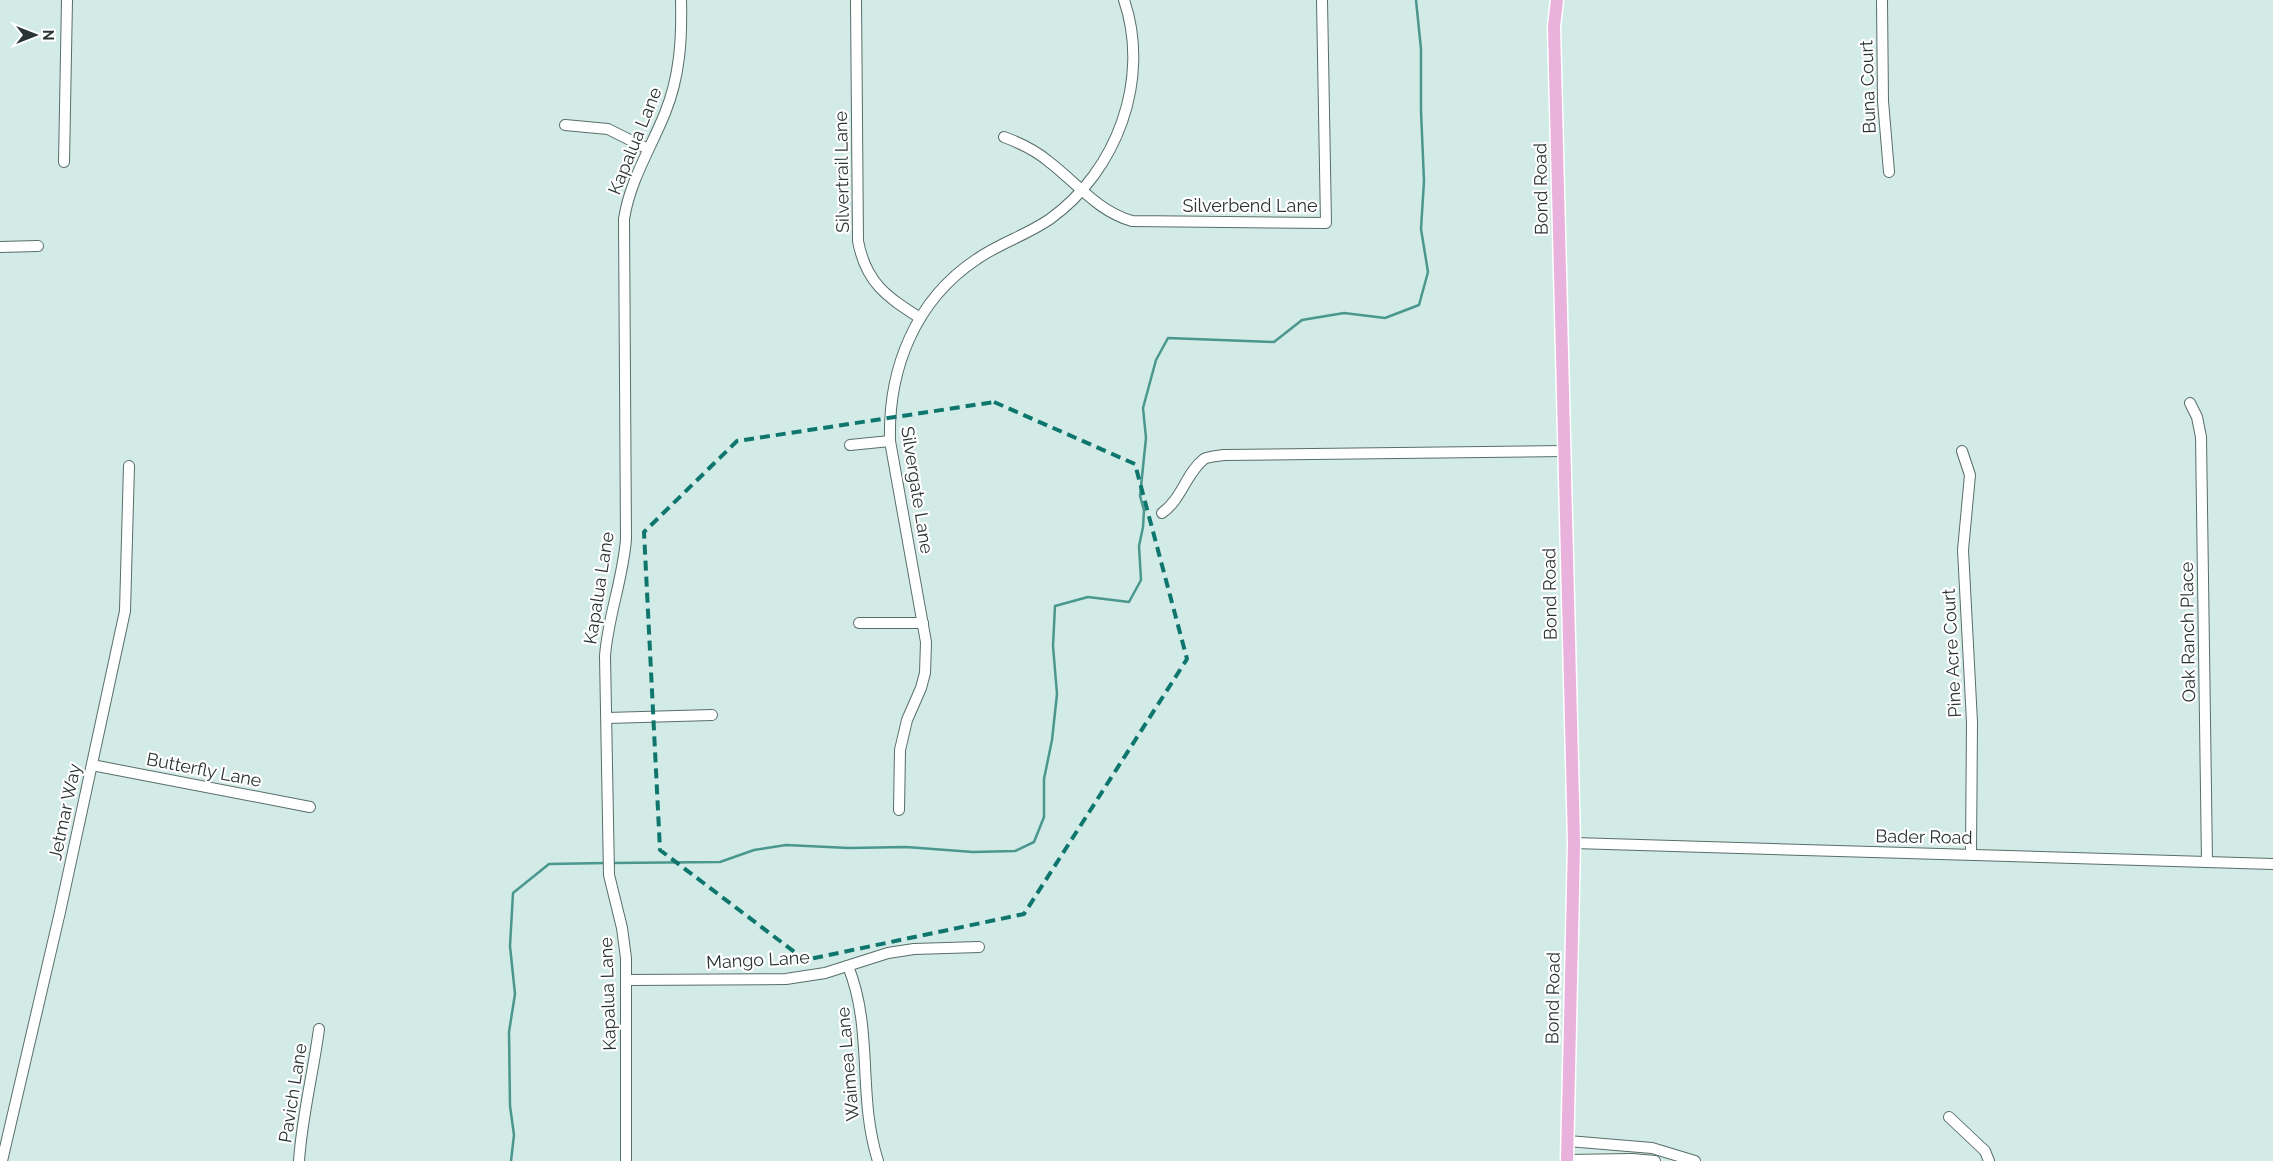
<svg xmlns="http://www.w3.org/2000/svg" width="2273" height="1161" font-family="Raleway,sans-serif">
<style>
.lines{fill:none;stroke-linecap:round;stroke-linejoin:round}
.stream{stroke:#4a978e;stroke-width:2.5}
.minor-casing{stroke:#586e6b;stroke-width:12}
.major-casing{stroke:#fff;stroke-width:15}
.minor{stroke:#fff;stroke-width:10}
.major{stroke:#e9b2dc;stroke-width:12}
.marked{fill:none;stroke:#0f766e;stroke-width:4;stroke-dasharray:10 6;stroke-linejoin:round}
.labels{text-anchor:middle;stroke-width:4.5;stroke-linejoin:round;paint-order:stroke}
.street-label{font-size:18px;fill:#2a3432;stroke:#fff}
</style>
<rect width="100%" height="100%" fill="#d2ebe7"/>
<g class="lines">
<g class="stream">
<path d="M611 863 720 862 754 850 786 845 849 848 906 847 973 852 1015 851 1034 842 1044 817V779L1052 740 1057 694 1053 646 1055 606 1088 597 1129 602 1141 580 1139 546 1143 527 1144 510 1140 496 1146 438 1143 408 1156 360 1168 338 1274 342 1302 320 1344 313 1385 318 1419 305 1428 272 1421 229 1424 181 1421 111V49L1416 0"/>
<path d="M511 1161 514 1135 510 1106 509 1032 515 994 510 946 513 893 549 864 606 863"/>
</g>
<defs>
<g id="minor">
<path d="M856 0 858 241C866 283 886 296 920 318"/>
<path d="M1882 0 1883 101 1889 172"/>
<path d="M565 125 608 129 648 149"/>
<path d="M1004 137C1020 143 1035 150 1048 161 1076 182 1097 211 1132 221L1326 223 1322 0"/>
<path d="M64 162 67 0"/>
<path d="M0 247 38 246"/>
<path d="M2190 403 2197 417 2201 437 2207 862"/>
<path d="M850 445 890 441"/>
<path d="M1962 451 1970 475 1963 550 1972 722 1971 854"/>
<path d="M1162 513C1182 499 1186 473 1204 459 1209 456 1218 456 1224 455L1564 451"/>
<path d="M859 623H923"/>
<path d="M607 718 712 715"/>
<path d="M92 765 310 807"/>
<path d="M899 810 900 750 907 720 921 688 925 673 926 642 890 441C888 369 915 300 977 259 1000 243 1027 235 1050 219 1117 171 1151 79 1124 0"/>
<path d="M1574 843 2273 864"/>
<path d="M848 966C874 1031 857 1095 878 1161"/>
<path d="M626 980 786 979 825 973 888 953 914 949 979 947"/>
<path d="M1949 1117 1985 1151 1989 1161"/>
<path d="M1568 1141 1652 1148 1695 1161"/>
<path d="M1567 1160 1632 1159 1655 1161"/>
<path d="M2 1161 60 912 125 611 129 466"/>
<path d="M299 1161C302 1116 313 1074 319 1029"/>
<path d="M626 1161V958L622 928 609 875 605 656C608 616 623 579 626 539L624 219C630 180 651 148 665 113 680 76 682 39 681 0"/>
</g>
<path id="major" d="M1557 0 1554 27 1574 843 1567 1161"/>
</defs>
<use href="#minor" class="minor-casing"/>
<use href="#major" class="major-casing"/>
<use href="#minor" class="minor"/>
<use href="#major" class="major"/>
</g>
<path class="marked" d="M994 402 1135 464 1187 659 1024 914 805 960 660 850 644 532 737 441Z"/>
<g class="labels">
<g class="street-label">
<text transform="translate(1868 87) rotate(-92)" y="6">Buna Court</text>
<text transform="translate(635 141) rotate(-68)" y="6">Kapalua Lane</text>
<text transform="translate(842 172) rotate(-91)" y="6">Silvertrail Lane</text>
<text transform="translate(1541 189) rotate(-91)" y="6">Bond Road</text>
<text x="1250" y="212">Silverbend Lane</text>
<text transform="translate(917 490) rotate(81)" y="6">Silvergate Lane</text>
<text transform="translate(599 588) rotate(-81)" y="6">Kapalua Lane</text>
<text transform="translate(1550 594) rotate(-91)" y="6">Bond Road</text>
<text transform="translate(2188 632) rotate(-91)" y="6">Oak Ranch Place</text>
<text transform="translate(1952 653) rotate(-93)" y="6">Pine Acre Court</text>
<text transform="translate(204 770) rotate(11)" y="6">Butterfly Lane</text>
<text transform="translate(65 812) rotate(-78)" y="6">Jetmar Way</text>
<text transform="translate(1924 837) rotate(1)" y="6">Bader Road</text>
<text transform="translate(758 960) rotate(-3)" y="6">Mango Lane</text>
<text transform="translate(608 994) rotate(-92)" y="6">Kapalua Lane</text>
<text transform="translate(1553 998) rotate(-89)" y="6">Bond Road</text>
<text transform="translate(848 1064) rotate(-95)" y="6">Waimea Lane</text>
<text transform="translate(293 1093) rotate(-81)" y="6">Pavich Lane</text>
</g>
</g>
<g transform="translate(35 35) rotate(90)" stroke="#ffffff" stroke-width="4" paint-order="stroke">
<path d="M0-4L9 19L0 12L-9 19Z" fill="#2a3432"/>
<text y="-8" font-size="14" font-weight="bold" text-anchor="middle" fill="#2a3432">N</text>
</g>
</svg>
